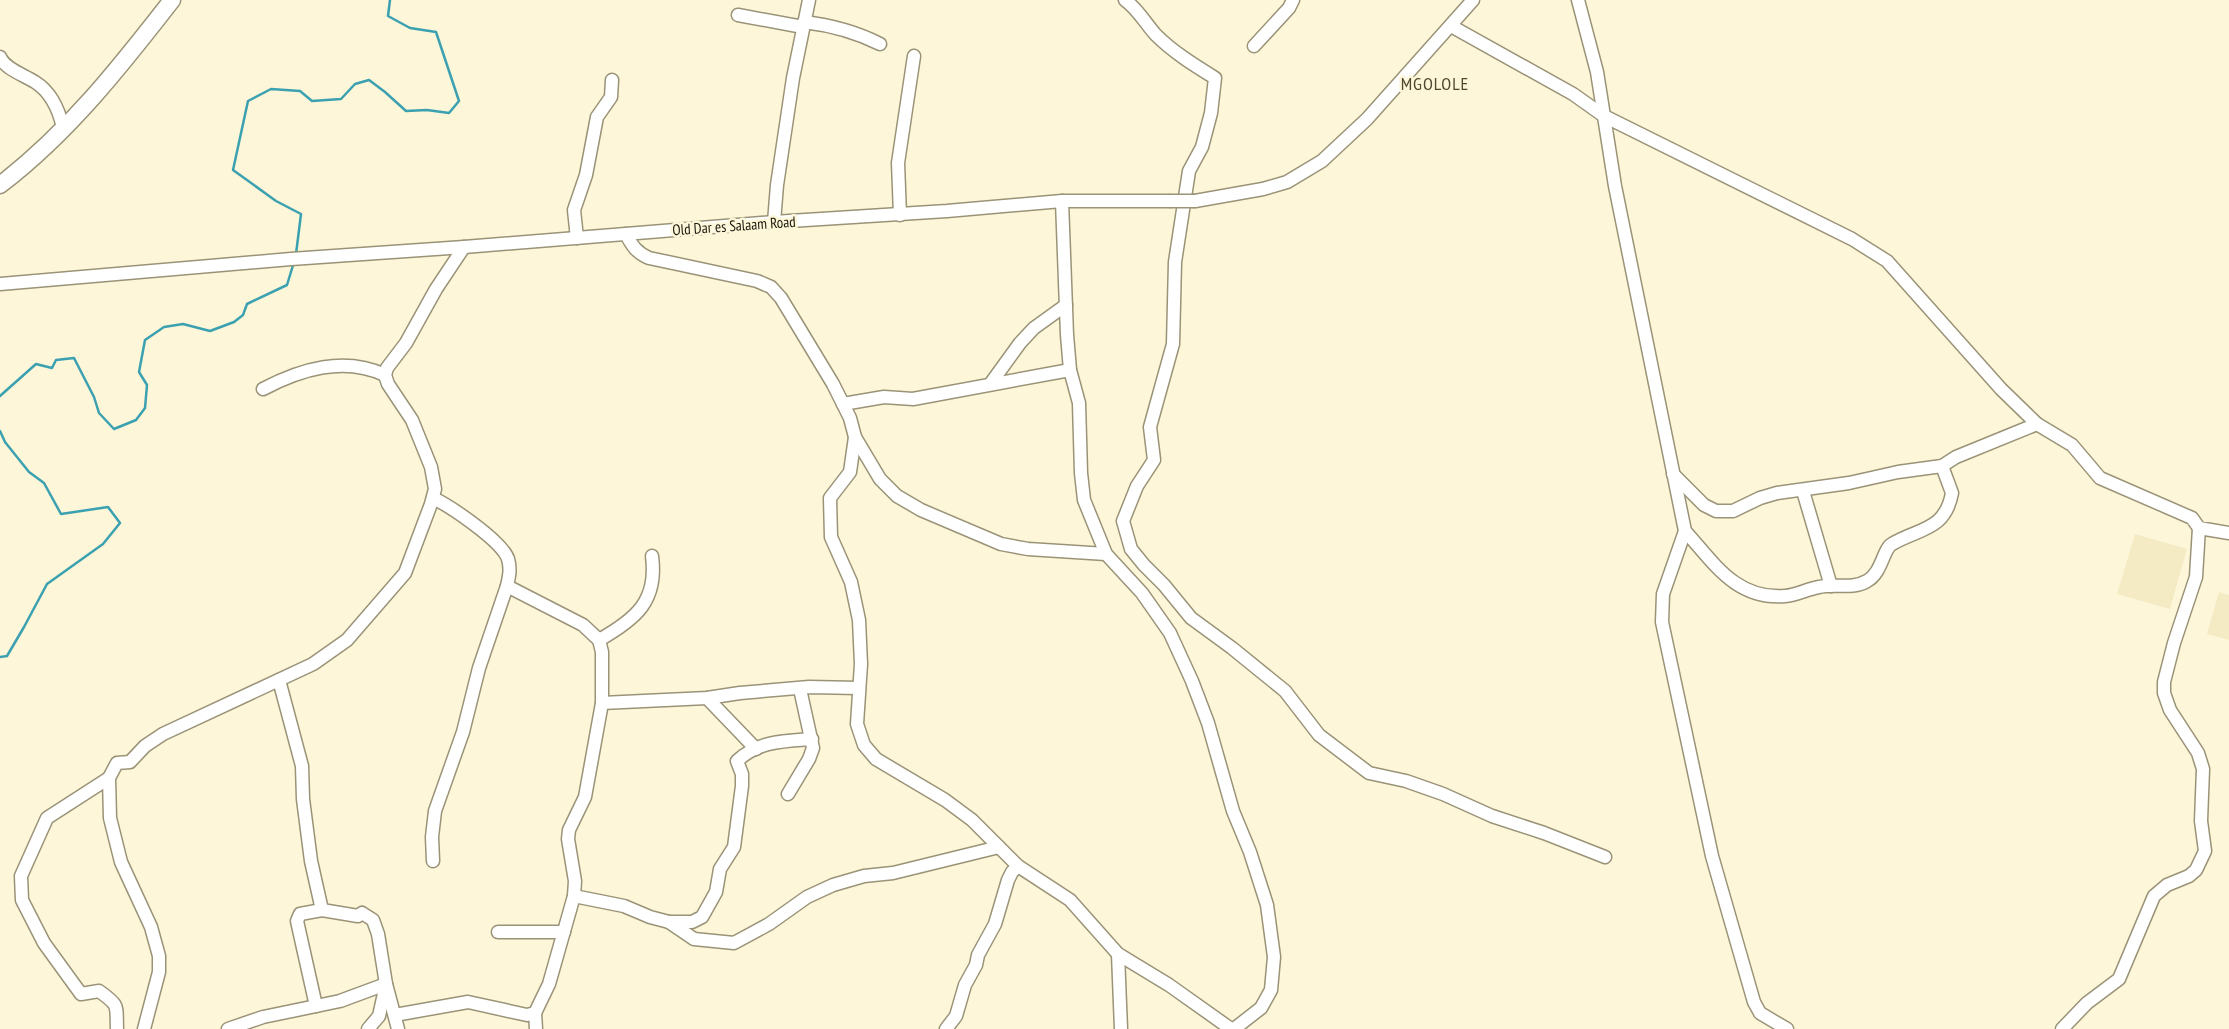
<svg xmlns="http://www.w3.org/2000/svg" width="2229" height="1029" font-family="'PT Sans Narrow',sans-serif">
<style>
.built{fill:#f4ebc5}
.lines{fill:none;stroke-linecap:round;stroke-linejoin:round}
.stream{stroke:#3ba1b1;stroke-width:2.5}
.minor-casing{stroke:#9a9378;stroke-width:15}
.major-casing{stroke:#9a9378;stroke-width:19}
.minor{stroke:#fff;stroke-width:12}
.major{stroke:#fff;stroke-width:16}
.minor-bridge-casing{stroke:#9a9378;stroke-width:15;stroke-linecap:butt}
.minor-bridge{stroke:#fff;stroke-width:12}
.labels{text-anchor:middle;stroke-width:5;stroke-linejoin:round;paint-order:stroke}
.street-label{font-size:15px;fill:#1b180e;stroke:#fdf6d8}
.quarter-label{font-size:18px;letter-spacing:1px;fill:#4e482f;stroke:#fdf6d8}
</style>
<rect width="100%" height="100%" fill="#fdf6d8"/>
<g class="built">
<path d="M2135 534 2187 549 2170 609 2117 594Z"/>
<path d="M2219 592 2229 595V640L2207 634Z"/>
</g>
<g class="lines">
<g class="stream">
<path d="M296 254 301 214 276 201 233 170 248 101 271 89 300 91 312 101 341 99 355 84 369 80 385 92 406 111 427 110 449 113 459 101 436 32 410 28 388 16 390 0"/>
<path d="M0 396 36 364 52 368 56 360 74 358 94 397 99 413 114 429 136 420 145 408 147 385 139 372 145 340 164 327 183 324 210 331 234 322 243 315 247 304 287 285 294 262"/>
<path d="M0 431 5 442 29 472 44 483 61 514 108 507 120 523 103 544 47 584 24 627 7 656 0 657"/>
</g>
<defs>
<g id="minor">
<path d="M1125 0C1138 9 1145 23 1156 35 1173 52 1194 65 1215 78L1211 113 1202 147 1189 171 1175 262 1173 344 1150 427 1154 460 1137 486 1123 521 1131 549 1144 565 1164 585 1191 618 1232 648 1285 691 1319 735 1369 773 1406 781 1443 794 1492 816 1544 833 1605 857"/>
<path d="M1578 0 1597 72 1615 186 1685 531 1663 594 1662 622 1712 856 1754 1002 1760 1013 1787 1029"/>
<path d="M738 15 803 27"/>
<path d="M804 22C830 25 856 32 880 44"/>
<path d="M1451 26 1573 94 1604 116 1852 239 1887 261 2001 389 2037 424 2072 445 2100 478 2192 518 2199 528 2229 533"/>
<path d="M1254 46 1289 8 1293 0"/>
<path d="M0 57C5 69 24 75 35 82 51 92 59 110 63 128"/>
<path d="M1062 201 1067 335 1070 370 1079 403 1081 473 1084 500 1106 554 1142 593 1170 633 1192 681 1208 723 1233 811 1250 852 1267 905 1274 957 1271 990 1261 1008 1234 1029"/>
<path d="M1195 201 1263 189 1287 182 1322 161 1367 119 1473 0"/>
<path d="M900 215 898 163 914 56"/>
<path d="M774 222 777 185 793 78 809 0"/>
<path d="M626 234C632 246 637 253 649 258L757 281 771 287 781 298 833 384 850 418 855 437 850 472 830 498 831 537 851 582 859 620 861 664 857 724 864 745 876 759 945 800 972 820 1018 866 1070 900 1118 954 1169 985 1231 1029"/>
<path d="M577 238 574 210 586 175 597 117 611 97 612 80"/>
<path d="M0 284 291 259 464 247 774 222 947 211 1062 201H1169"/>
<path d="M991 383 1020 343 1034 328 1066 305"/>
<path d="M263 389C301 369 344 356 385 375"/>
<path d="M843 404 884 397 913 399 1070 370"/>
<path d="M855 437 880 479 897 496 921 510 1001 544 1028 549 1106 554"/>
<path d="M1673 474 1704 505 1716 511H1733L1760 498 1777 493 1849 483 1898 472 1942 466 1956 457 2037 424"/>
<path d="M1803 491 1831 586"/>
<path d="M1685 531C1714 563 1736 600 1785 596 1797 595 1807 589 1819 587 1834 583 1852 590 1867 581 1882 573 1883 549 1892 544 1919 528 1945 531 1952 493L1942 466"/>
<path d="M599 640C636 619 658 601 652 556"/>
<path d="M279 680 302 766 303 799 311 861 322 910 358 916 362 913 373 920 378 934 386 984 398 1029"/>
<path d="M707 698 756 749"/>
<path d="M602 703 707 698 740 693 809 687 859 688"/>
<path d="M109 778 47 818 21 876 22 900 44 943 81 994 99 991C120 1006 116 1005 117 1029"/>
<path d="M788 794 809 759 813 748 800 689"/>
<path d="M433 861 432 837 435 811 463 732 479 668 507 586"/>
<path d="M574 896 624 906 650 917 669 922H692L702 917 716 892 720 869 734 847 742 786V774L737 761C758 741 783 741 812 739"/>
<path d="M669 922 694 939 734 943 769 924 807 897 833 885 864 876 893 873 999 847"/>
<path d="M498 932H564"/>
<path d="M1118 954 1121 1029"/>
<path d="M316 1006 297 921 300 914 322 910"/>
<path d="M535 1013 536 1029"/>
<path d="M395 1015 468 1002 527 1015 535 1013 549 984 574 896 575 881 568 839 569 830 585 797 602 703V652L599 640 583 625 507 586C509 577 511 569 508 559 502 541 450 506 433 498"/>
<path d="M144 1029 159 972V956L151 927 121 862 110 818 109 778 117 763 130 762 145 746 163 734 313 664 347 640 405 573 431 504 435 489 431 467 412 420 388 384 385 375 387 368 406 343 436 289 464 247"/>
<path d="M228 1029 263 1017 340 1001 386 984"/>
<path d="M368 1029 379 1016 385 989"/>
<path d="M946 1029 956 1016 965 985 976 965 978 955 995 924 1008 880 1012 872 1018 866"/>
<path d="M2062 1029 2087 1003 2119 979 2154 896 2167 885 2189 876 2196 870 2205 851 2201 821 2203 769 2198 753 2170 710 2164 693V682L2174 643 2196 577 2199 528"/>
</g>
<path id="major" d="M0 185C68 133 120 67 172 0"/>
</defs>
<use href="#minor" class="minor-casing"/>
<use href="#major" class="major-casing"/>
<use href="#minor" class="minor"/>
<use href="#major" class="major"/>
<defs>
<path id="minor-bridge" d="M1169 201H1195"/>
</defs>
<use href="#minor-bridge" class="minor-bridge-casing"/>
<use href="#minor-bridge" class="minor-bridge"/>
</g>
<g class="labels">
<g class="street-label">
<text transform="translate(734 226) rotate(-4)" y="5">Old Dar es Salaam Road</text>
</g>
<g class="quarter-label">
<text x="1435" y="90">MGOLOLE</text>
</g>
</g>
</svg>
